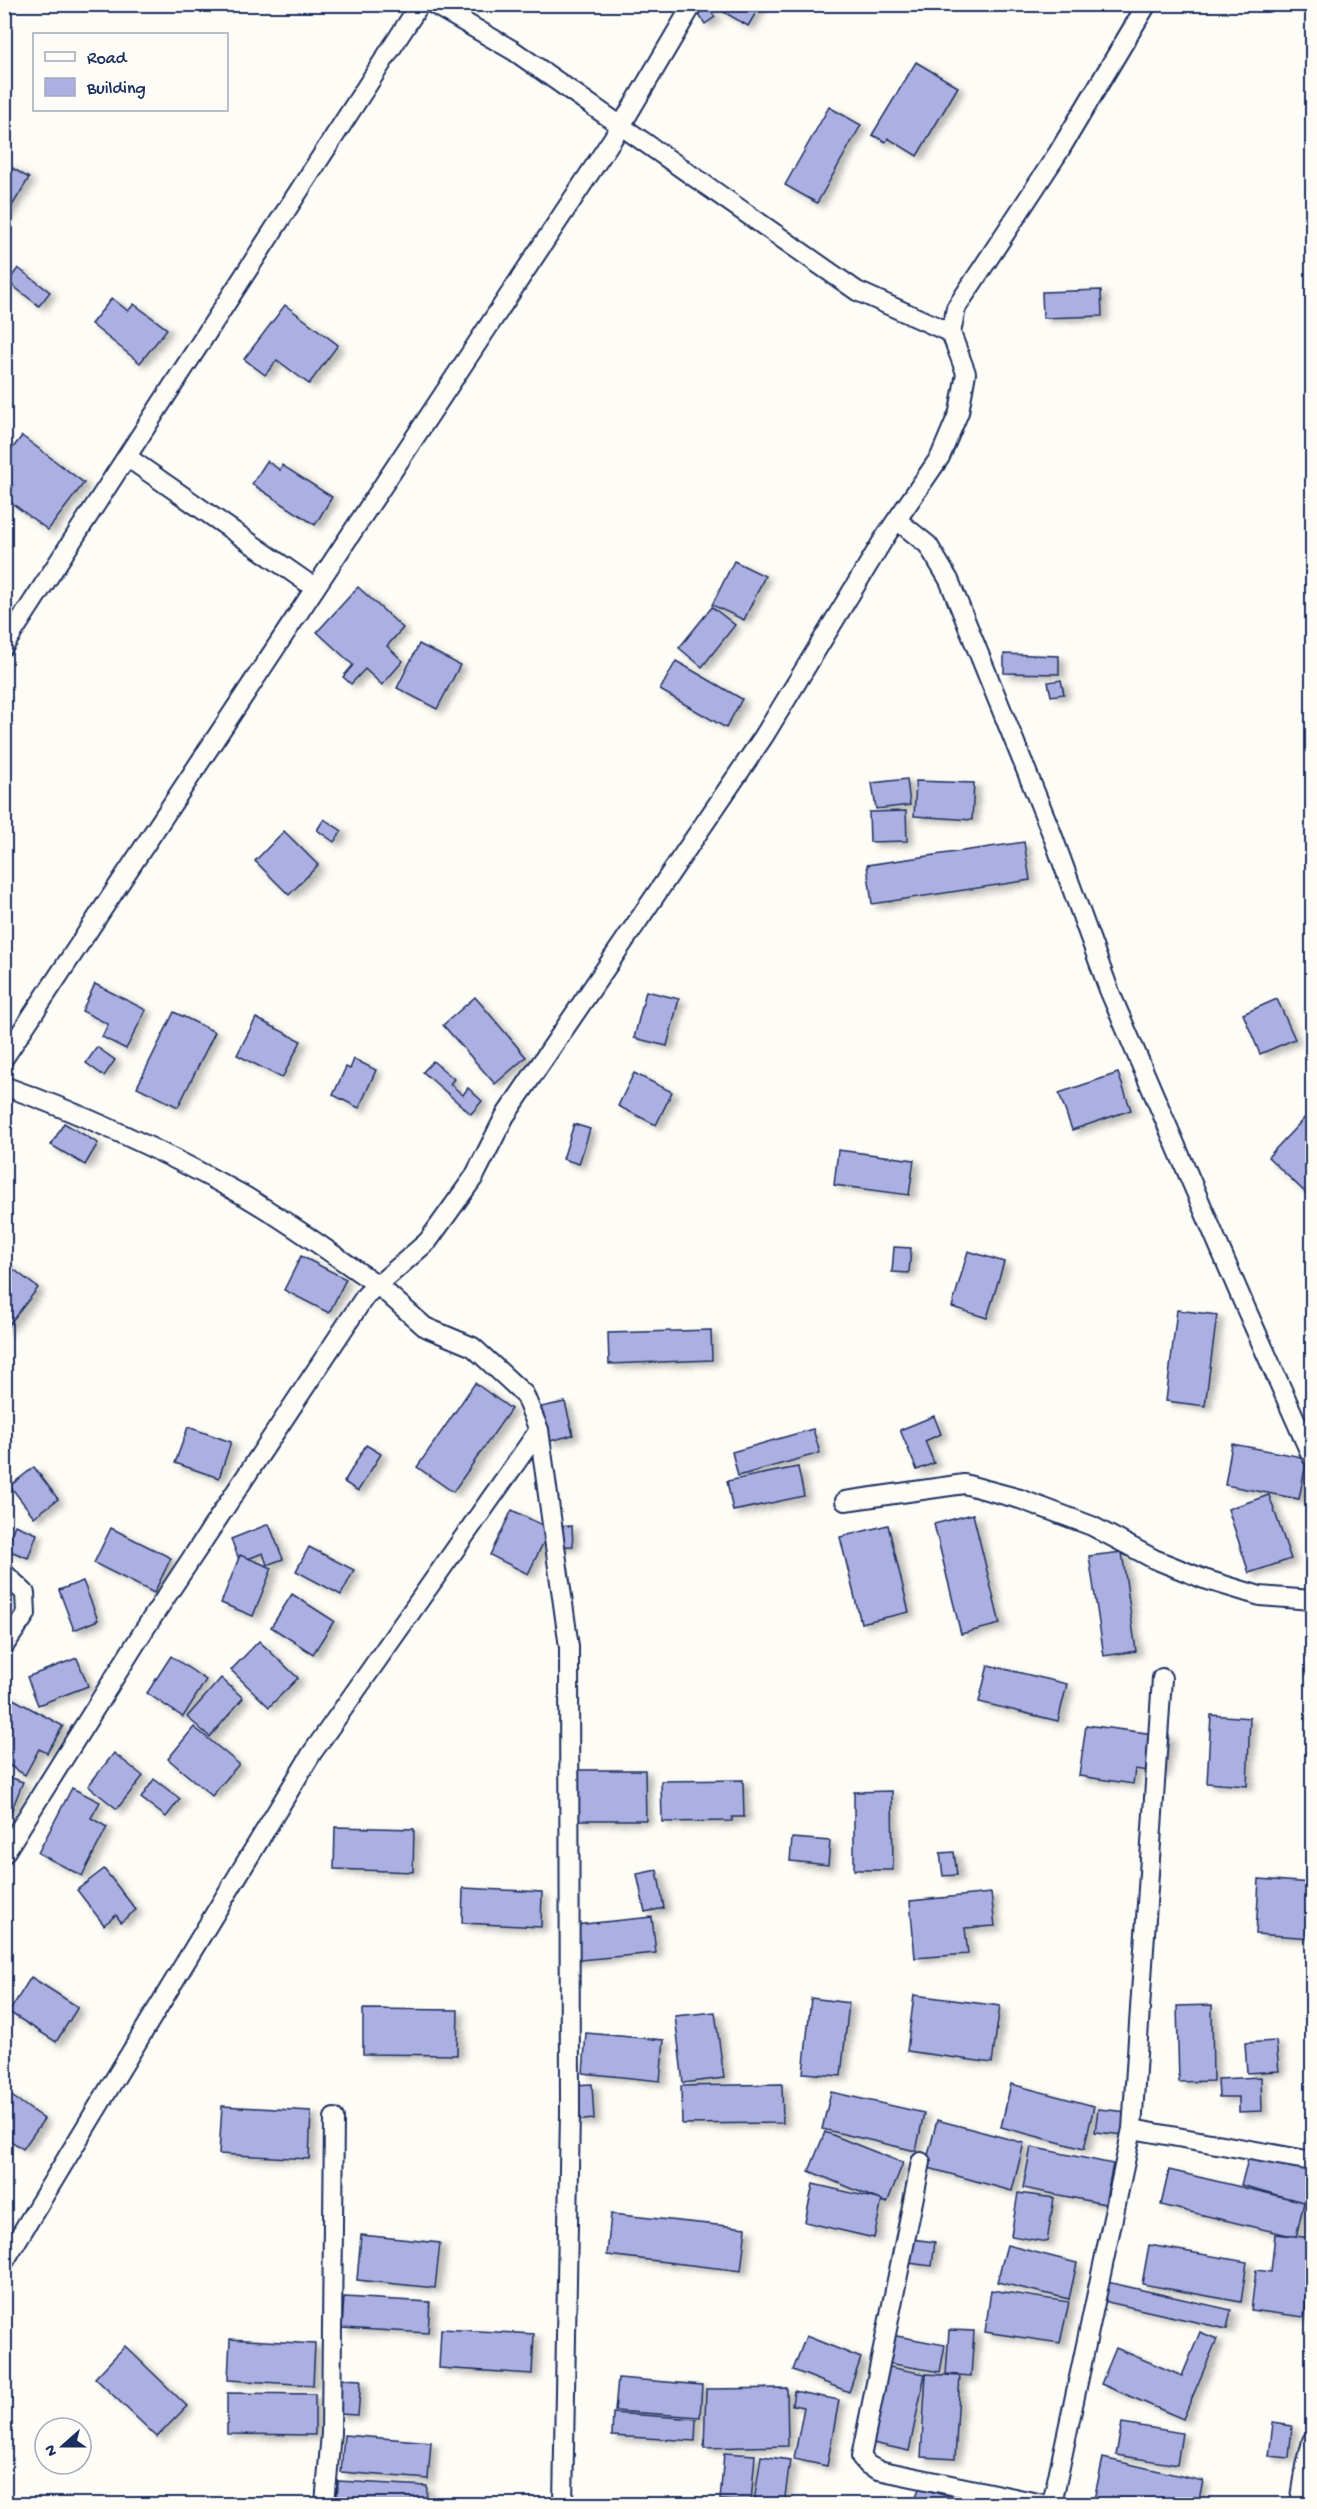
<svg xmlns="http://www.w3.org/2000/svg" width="1317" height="2509" font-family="'Gochi Hand',sans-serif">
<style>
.building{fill:#acafe1;stroke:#1b2f5e;stroke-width:1.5;filter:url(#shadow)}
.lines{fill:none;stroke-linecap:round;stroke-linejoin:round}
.minor-casing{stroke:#1b2f5e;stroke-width:22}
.minor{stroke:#fdfcf7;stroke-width:18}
</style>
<defs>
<filter id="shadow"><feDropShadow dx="6" dy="4" stdDeviation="3" flood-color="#0004"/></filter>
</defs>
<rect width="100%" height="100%" fill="#fdfcf7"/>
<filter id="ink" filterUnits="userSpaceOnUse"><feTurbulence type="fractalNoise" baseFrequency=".0167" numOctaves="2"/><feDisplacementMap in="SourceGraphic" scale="12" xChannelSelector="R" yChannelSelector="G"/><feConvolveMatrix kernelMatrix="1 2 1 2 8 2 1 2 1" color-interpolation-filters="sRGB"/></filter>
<g filter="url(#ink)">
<g class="building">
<path d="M716 4H761L748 26 715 7Z"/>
<path d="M708 7 715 17 705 24 698 14Z"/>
<path d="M916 62 958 87 917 156 888 138 886 142 872 135Z"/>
<path d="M829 107 861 125 817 203 785 185Z"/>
<path d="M4 163 29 178 6 216 4 215Z"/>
<path d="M18 268 50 292 39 306 8 282Z"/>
<path d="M1101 290 1102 316 1043 318 1042 292Z"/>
<path d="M112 298 128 311 134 304 167 329 140 363 91 324Z"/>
<path d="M285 305 338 345 309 384 277 360 265 375 244 359Z"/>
<path d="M22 436 84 483 48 530 5 498 13 486 4 480V459Z"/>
<path d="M267 461 280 470 282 465 332 497 315 525 252 484Z"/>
<path d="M734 561 765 576 744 620 712 605Z"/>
<path d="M358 587 403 628 387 646 403 661 382 685 365 669 351 684 343 677 353 665 317 632Z"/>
<path d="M712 607 735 625 702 667 679 648Z"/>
<path d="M419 644 460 665 437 709 397 688Z"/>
<path d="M1004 654 1059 656V674L1004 673Z"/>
<path d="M676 661 742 699 726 728 660 690Z"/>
<path d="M1061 680 1064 694 1051 696 1048 682Z"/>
<path d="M907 779 910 805 876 809 872 783Z"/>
<path d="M916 781 974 783 972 820 914 816Z"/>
<path d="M906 811 907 841 870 842 869 812Z"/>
<path d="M324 819 342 831 334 842 317 830Z"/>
<path d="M284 831 318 865 289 895 255 861Z"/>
<path d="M1024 842 1030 880 872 904 867 865Z"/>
<path d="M95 984 146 1010 126 1049 102 1037 108 1024 82 1011Z"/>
<path d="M646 991 679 999 667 1046 634 1038Z"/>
<path d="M475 997 526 1057 495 1084 443 1025Z"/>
<path d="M1277 999 1295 1039 1260 1054 1243 1014Z"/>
<path d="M174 1012 215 1032 178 1107 137 1087Z"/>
<path d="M256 1018 301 1041 282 1078 237 1055Z"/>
<path d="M97 1047 115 1060 104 1076 86 1063Z"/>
<path d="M354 1059 376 1070 359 1108 333 1095 346 1067 350 1069Z"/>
<path d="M433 1061 454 1079 450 1084 463 1095 468 1088 482 1101 471 1114 423 1072Z"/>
<path d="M634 1073 672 1092 656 1125 618 1106Z"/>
<path d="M1118 1073 1131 1110 1072 1130 1059 1093Z"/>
<path d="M1312 1110V1153L1309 1157 1312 1160V1189L1308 1195 1268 1157Z"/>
<path d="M64 1123 98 1143 85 1165 51 1145Z"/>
<path d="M574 1124 590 1129 579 1164 563 1159Z"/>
<path d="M838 1150 914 1160 909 1195 834 1185Z"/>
<path d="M894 1247 911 1248 909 1273 892 1272Z"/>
<path d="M968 1251 1004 1262 987 1318 952 1307Z"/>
<path d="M301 1256 346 1279 329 1313 284 1290Z"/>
<path d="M4 1262 38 1288 4 1331Z"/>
<path d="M1177 1310 1217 1315 1205 1406 1166 1401Z"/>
<path d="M711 1330 712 1360 609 1364 608 1333Z"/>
<path d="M475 1383 511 1409 453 1492 417 1467Z"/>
<path d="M565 1402 573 1435 550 1441 541 1407Z"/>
<path d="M934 1416 941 1434 925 1441 934 1463 917 1470 900 1430Z"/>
<path d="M188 1427 231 1442 219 1478 175 1463Z"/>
<path d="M813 1429 820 1453 738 1476 732 1452Z"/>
<path d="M1232 1444 1307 1458 1299 1499 1225 1485Z"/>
<path d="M366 1445 381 1454 358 1491 344 1482Z"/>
<path d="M34 1467 58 1499 34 1517 10 1486Z"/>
<path d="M798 1467 804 1496 733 1511 727 1481Z"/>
<path d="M1269 1495 1291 1559 1249 1573 1228 1509Z"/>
<path d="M512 1510 550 1529 528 1574 490 1555Z"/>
<path d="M973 1514 1000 1624 961 1634 934 1524Z"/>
<path d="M269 1524 283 1559 267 1565 263 1553 240 1562 231 1539Z"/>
<path d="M15 1525 37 1534 28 1558 5 1549Z"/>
<path d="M888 1525 909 1612 861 1623 840 1537Z"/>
<path d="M572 1526 573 1546 551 1547 550 1527Z"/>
<path d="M111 1528 171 1558 154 1593 94 1563Z"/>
<path d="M309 1547 354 1570 341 1595 296 1571Z"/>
<path d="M1122 1552 1136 1651 1104 1656 1089 1556Z"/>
<path d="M240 1555 272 1568 253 1616 221 1603Z"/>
<path d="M83 1581 98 1620 74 1630 59 1590Z"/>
<path d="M292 1594 334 1621 313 1654 271 1627Z"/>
<path d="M259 1641 298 1678 269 1707 231 1670Z"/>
<path d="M171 1656 206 1680 183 1717 147 1693Z"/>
<path d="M77 1658 88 1686 38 1705 27 1677Z"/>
<path d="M988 1665 1067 1684 1058 1721 979 1702Z"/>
<path d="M221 1678 243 1698 210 1737 187 1717Z"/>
<path d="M4 1694 63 1726 47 1753 39 1749 25 1775 5 1763 10 1753 4 1750Z"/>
<path d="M1211 1715 1250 1718 1247 1786 1207 1783Z"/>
<path d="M1086 1725 1169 1736 1163 1773 1135 1769 1133 1784 1079 1776Z"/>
<path d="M194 1727 239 1764 212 1796 168 1759Z"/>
<path d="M114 1753 143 1776 117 1809 88 1786Z"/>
<path d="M577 1770H645L646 1820H577Z"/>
<path d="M4 1775 23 1782 10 1814 4 1811Z"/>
<path d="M154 1779 180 1799 166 1817 141 1798Z"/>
<path d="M743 1780 744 1817H732V1821L662 1822 661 1781Z"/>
<path d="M72 1788 100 1802 91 1818 107 1827 82 1876 38 1853Z"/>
<path d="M892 1791 893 1870H854V1792Z"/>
<path d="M335 1827 414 1829 413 1872 334 1869Z"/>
<path d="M792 1838 830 1841 828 1865 790 1861Z"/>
<path d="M954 1852 957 1875 943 1876 940 1853Z"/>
<path d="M104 1869 136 1910 121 1922 116 1915 104 1925 77 1890Z"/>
<path d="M657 1870 664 1908 645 1912 637 1874Z"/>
<path d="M1259 1879 1312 1883V1938L1256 1934Z"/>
<path d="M463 1888 542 1892 541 1927 462 1923Z"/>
<path d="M991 1893 995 1926 965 1928 968 1954 915 1958 910 1901Z"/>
<path d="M652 1917 656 1953 569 1961 565 1926Z"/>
<path d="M31 1977 78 2007 56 2042 9 2012Z"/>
<path d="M914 1995 1000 2006 992 2063 907 2051Z"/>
<path d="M811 1998 849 2003 841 2076 803 2073Z"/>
<path d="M1212 2005 1213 2081 1179 2082 1177 2006Z"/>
<path d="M363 2009 458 2010 457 2055 363 2054Z"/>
<path d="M715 2012 724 2078 683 2083 675 2016Z"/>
<path d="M586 2033 664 2040 660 2081 583 2073Z"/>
<path d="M1276 2041 1279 2071 1247 2073 1245 2043Z"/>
<path d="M1261 2077 1262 2111 1239 2112V2097H1219L1218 2079Z"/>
<path d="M592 2084 594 2119 574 2121 572 2085Z"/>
<path d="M782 2084 783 2123 682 2124 681 2086Z"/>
<path d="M1011 2084 1094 2106 1084 2149 1001 2127Z"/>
<path d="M831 2092 924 2113 916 2151 822 2129Z"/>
<path d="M9 2094 44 2119 23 2149 4 2136V2101Z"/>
<path d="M222 2106 311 2111 309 2159 219 2154Z"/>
<path d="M1098 2109 1128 2112 1126 2135 1095 2132Z"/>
<path d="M937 2120 1024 2143 1012 2191 925 2167Z"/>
<path d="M825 2132 903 2163 887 2203 809 2171Z"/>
<path d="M1031 2147 1113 2164 1105 2204 1023 2188Z"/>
<path d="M1251 2149 1312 2167V2179L1306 2203 1241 2185Z"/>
<path d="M1169 2170 1304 2202 1296 2237 1161 2205Z"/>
<path d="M813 2184 882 2200 874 2238 805 2222Z"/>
<path d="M1018 2193 1054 2198 1047 2242 1011 2236Z"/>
<path d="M611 2214 746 2228 741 2271 607 2255Z"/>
<path d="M1275 2234 1312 2238 1304 2317 1251 2310 1256 2270 1271 2272Z"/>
<path d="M361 2235 440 2243 435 2288 357 2280Z"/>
<path d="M911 2239 935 2242 932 2266 908 2263Z"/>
<path d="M1007 2245 1077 2263 1069 2299 997 2282Z"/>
<path d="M1149 2245 1247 2262 1241 2302 1142 2284Z"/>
<path d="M1107 2282 1231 2310 1227 2329 1103 2301Z"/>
<path d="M991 2290 1069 2302 1060 2343 985 2332Z"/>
<path d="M344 2297 430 2302 428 2333 342 2328Z"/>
<path d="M441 2329 534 2334 532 2374 439 2368Z"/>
<path d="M949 2330 974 2331 971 2376 946 2374Z"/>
<path d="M1200 2332 1217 2339 1183 2419 1101 2384 1116 2348 1182 2376Z"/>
<path d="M886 2334 945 2345 940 2372 881 2362Z"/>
<path d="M806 2336 861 2358 849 2392 793 2370Z"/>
<path d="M230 2339 315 2344 313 2385 228 2380Z"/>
<path d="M125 2346 187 2406 157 2437 95 2378Z"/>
<path d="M884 2366 925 2374 909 2451 868 2442Z"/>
<path d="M926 2374 960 2376 955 2459 921 2457Z"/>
<path d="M618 2378 702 2385 700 2417 615 2411Z"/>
<path d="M340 2379 361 2380 358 2415 338 2414Z"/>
<path d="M787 2388 788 2446 704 2448 706 2389Z"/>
<path d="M794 2391 839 2400 827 2466 794 2459 804 2407 792 2405Z"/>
<path d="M227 2393 315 2394V2435L227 2434Z"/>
<path d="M613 2413 696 2419 695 2441 612 2436Z"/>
<path d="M1122 2423 1182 2433 1177 2465 1116 2455Z"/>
<path d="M1273 2423 1292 2426 1289 2458 1269 2456Z"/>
<path d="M344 2435 431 2442 428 2479 341 2472Z"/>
<path d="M724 2453 755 2455 751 2502 720 2500Z"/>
<path d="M761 2456 790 2460 784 2504 754 2502Z"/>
<path d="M1103 2458 1203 2481 1198 2504H1093Z"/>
<path d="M338 2481 427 2486 426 2504H337Z"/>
<path d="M919 2488 976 2504H914Z"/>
</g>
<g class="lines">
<defs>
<g id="minor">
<path d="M433 4 514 51 857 291 951 333"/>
<path d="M127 457 315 588"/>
<path d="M897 520 928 545 949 580 1052 834 1109 990 1243 1302 1312 1457"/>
<path d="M4 646 420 4"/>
<path d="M4 1058 621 126 693 4"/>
<path d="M4 1086C86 1115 165 1152 241 1194 288 1221 333 1255 378 1285L366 1295 146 1627 4 1854"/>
<path d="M845 1501 964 1484 1020 1499 1092 1526 1154 1559 1204 1579 1260 1596 1312 1600"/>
<path d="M4 1573 25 1593 26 1614 4 1646"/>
<path d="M1132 2129 1312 2161"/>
<path d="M921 2162 861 2457 868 2465 878 2470 1043 2504"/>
<path d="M4 2262 312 1753 539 1430"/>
<path d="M325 2504 331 2433 334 2118"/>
<path d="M563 2504 570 2113 569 1647 539 1430 524 1394 473 1347 425 1327 378 1285 428 1241 474 1177 505 1116 764 736 885 537 940 457 959 412 966 373 951 333 956 308 1058 153 1147 4"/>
<path d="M1052 2504 1132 2129 1162 1678"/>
<path d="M1300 2504 1306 2466 1312 2441"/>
</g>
</defs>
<use href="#minor" class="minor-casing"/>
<use href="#minor" class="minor"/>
</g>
</g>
<rect width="1317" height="2509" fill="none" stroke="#fdfcf7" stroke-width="24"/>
<rect x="12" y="12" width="1293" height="2485" fill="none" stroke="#1b2f5e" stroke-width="2" filter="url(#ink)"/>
<rect x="33" y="33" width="195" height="78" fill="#fdfcf7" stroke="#a3aaba" stroke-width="1.5"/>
<rect x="45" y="52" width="30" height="9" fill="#fdfcf7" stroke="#a3aaba" stroke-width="1.5"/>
<text x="87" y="63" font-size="18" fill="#1b2f5e">Road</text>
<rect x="45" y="78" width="30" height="18" fill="#acafe1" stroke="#a3aaba" stroke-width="1.5"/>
<text x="87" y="93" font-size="18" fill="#1b2f5e">Building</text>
<g transform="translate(63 2446) rotate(249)"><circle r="28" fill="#fdfcf7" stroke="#a3aaba" stroke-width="1.5"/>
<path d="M0-4.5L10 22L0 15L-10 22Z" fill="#1b2f5e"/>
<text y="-9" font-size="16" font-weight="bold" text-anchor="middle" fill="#1b2f5e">N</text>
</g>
</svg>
